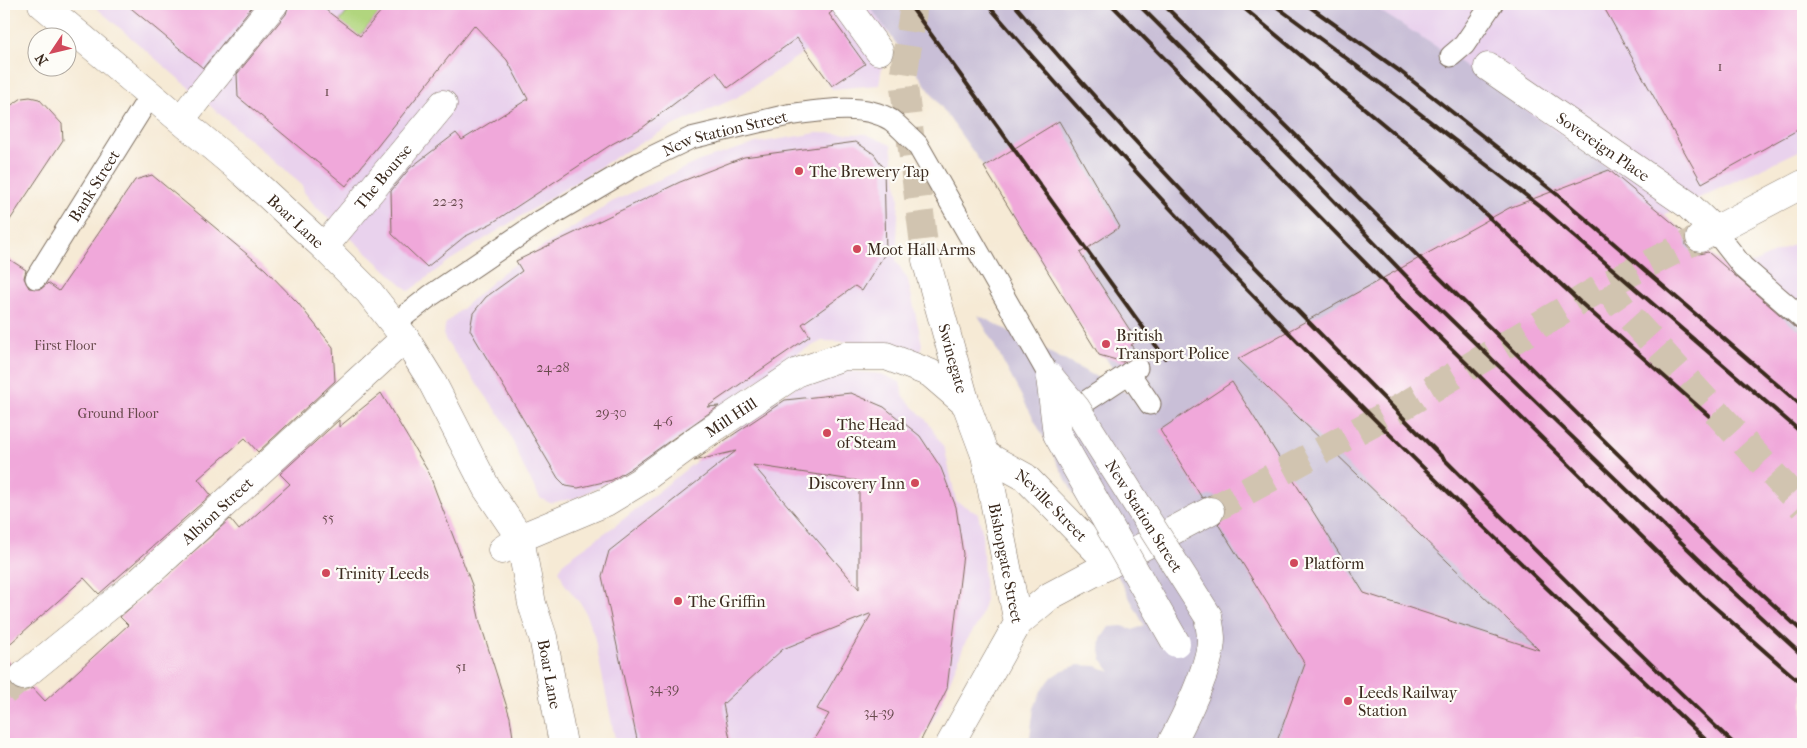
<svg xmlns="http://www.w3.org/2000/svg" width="1807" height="748" font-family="'IM FELL French Canon',serif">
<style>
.built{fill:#e9d2ed}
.industrial{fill:#c9bfd7}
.green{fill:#b1d57e;stroke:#76804e}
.building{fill:#f0a8da;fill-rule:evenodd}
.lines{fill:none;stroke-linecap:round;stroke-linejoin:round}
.street-tunnel{stroke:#d1c4b0;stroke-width:28;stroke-dasharray:28 14;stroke-linecap:butt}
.lane-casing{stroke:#7c6d5e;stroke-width:23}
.street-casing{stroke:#7c6d5e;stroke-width:29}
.lane{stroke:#fff;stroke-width:21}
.street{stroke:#fff;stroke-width:28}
.rail{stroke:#3b2a1e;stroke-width:4}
.lane-bridge-casing{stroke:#7c6d5e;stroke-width:23;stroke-linecap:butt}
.street-bridge-casing{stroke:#7c6d5e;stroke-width:29;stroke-linecap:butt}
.lane-bridge{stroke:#fff;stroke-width:21}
.street-bridge{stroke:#fff;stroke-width:28}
.poi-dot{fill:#d1495b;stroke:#fdfcf7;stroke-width:2}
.labels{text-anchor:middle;stroke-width:4.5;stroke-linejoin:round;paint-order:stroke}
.number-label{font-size:14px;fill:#684a4d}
.street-label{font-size:16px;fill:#3b2a1e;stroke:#fdfcf7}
.poi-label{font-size:16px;fill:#3b2a1e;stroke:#fdfcf7;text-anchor:start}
</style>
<rect width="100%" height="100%" fill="#fdfcf7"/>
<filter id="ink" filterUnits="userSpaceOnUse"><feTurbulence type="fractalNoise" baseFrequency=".02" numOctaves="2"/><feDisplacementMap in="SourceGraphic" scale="10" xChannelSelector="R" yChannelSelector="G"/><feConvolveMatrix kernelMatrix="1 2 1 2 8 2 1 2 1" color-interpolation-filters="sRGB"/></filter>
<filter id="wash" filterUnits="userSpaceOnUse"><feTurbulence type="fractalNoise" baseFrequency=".0096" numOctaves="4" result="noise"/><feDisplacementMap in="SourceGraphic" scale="20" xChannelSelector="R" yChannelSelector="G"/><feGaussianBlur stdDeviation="1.12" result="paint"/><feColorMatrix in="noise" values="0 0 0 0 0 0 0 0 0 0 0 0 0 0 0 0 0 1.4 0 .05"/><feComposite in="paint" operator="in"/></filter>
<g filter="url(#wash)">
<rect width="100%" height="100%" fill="#f6ead5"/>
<g class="built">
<path d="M92 4H892L879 85 832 89 806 51 736 98 666 129 621 154 449 261 409 291 315 206 304 192 302 185Z"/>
<path d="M1368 4H1803V149L1663 215Z"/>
<path d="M817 133 866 134 891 145 899 199 896 261 908 280 922 344 920 353 914 355 868 342 822 341 798 353 734 398 639 468 576 498 550 503 540 498 523 466 504 421 446 341 443 334 446 323 502 273 612 202 699 161 756 143Z"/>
<path d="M1803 240V330L1733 272Z"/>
<path d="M847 371 881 374 900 382 903 396 928 422 945 450 956 501 978 514 982 531 985 602 979 622 965 643 938 711 919 744H616L594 635 583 607 564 583 559 570 565 561 616 525 757 413 796 386 820 376Z"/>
</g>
<path class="industrial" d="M868 4H1369L1451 56 1609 170 1803 330V744H1029L1034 708 1041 691 1052 677 1061 671 1078 665 1096 666 1111 672 1102 660 1100 651 1101 639 1109 627 1122 626 1133 630 1144 625 978 315 1129 394 1105 357 1099 355 984 167Z"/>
<path class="green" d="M354 4H387L359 37 340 21Z"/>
<g id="blocks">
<g class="building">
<path d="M126 4H254L203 68Z"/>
<path d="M289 4H318L360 36 387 4H830L832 12 829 14 865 64 832 86 797 38 728 88 716 72 642 128 612 144 492 223 464 237 427 267 392 234 391 191 410 168 456 133 462 140 528 99 507 60 474 25 346 186 238 97 237 74 286 14Z"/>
<path d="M1602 4H1803V127L1702 183Z"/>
<path d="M30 97 39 99 62 124 63 140 4 229V110L22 98Z"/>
<path d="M1059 121 1120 227 1080 253 1137 341 1131 345 1139 356 1131 357 1123 362 1099 355 984 167Z"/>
<path d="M856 142 874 154 884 168 886 252 862 291 855 286 802 324 810 336 707 407 719 406 630 469 612 480 578 488 566 486 558 478 470 330 473 313 486 297 522 271 516 261 680 182 744 157Z"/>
<path d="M1609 170 1686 234V245L1691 251 1699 254 1708 252 1795 328 1803 331V744H1276L1305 664 1218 524 1223 519 1226 512 1224 503 1219 498 1211 495 1202 498 1160 430 1232 382 1364 593 1539 650 1238 359 1509 208Z"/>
<path d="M152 175 265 269 298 303 333 347 335 381 258 452 245 438 198 479 211 495 99 594 84 578 4 649V256L26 270 24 278 29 288 41 289 48 283 59 291 135 180Z"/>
<path d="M381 393 429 473 436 492 472 585 480 622 510 717 514 744H4V655L12 665 8 671V678L11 686 17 690 25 691 33 688 45 701 128 625 120 617 230 519 239 530 290 484 280 474 339 420V427Z"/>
<path d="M851 393 884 407 920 436 941 468 956 507 963 554 947 689 919 744H811L829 714 817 709 872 613 783 649 723 704 731 744H638L602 576 609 551 736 451 694 461 785 400ZM753 465 859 481V589Z"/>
</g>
</g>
</g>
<g filter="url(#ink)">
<use href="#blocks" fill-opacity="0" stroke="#7c6d5e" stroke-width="1"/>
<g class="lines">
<g class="street-tunnel">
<path d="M914 4 903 79 926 260"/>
<path d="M1606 285 1626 313 1803 507"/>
<path d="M1210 511 1405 405 1606 285 1700 238"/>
<path d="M4 692 23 676"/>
</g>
<defs>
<g id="lane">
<path d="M1451 56 1464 45 1492 4"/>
<path d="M1714 230 1743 267 1803 319"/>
<path id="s1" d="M36 278 151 94"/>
<path id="s2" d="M394 324 430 296 539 222 639 163 691 138 788 115"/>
<path d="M1129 373 1150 404"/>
<path d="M1076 408 1137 368"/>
</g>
<g id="street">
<path id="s3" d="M42 4 245 174 324 247 369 292 405 338 431 380 487 489 520 538 532 604 543 637 563 744"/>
<path d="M845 4 879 51"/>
<path id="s4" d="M1488 67 1687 204 1714 230"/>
<path d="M181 119 274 4"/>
<path d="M1700 238 1803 184"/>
<path id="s5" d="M324 247 443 104"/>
<path id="s6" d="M926 260 966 404 985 455 1018 623 950 744"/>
<path id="s7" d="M985 455 1025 477 1110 564"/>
<path id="s8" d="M502 550 520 538 606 502 639 482 699 438 798 372 844 356H886L930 373 966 404"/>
<path d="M1018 623 1050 596 1210 511"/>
<path id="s9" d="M23 676 139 582 405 338"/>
<path d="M1171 744C1184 720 1211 666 1211 639 1211 632 1209 624 1208 616"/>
</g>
</defs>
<use href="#lane" class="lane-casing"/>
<use href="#street" class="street-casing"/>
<use href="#lane" class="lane"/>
<use href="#street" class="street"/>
<g class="rail">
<path d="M909 4 1165 358"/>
<path d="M987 4C1211 266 1460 507 1710 744"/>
<path d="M1014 4C1120 130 1235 247 1350 364 1477 493 1604 620 1734 744"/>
<path d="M1111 4 1381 279 1701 595 1803 685"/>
<path d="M1138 4 1306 172 1408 278 1717 577 1803 656"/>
<path d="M1163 4 1730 565 1803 632"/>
<path d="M1239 4 1436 168 1581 303 1709 416"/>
<path d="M1273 4 1392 92 1541 207 1803 434"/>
<path d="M1306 4 1401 72 1559 196 1803 407"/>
</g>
<defs>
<path id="lane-bridge" d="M788 115C818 111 863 102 891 120 900 127 908 136 917 144L1050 377"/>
<g id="street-bridge">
<path d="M1050 377 1057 434 1176 643"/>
<path id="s10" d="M1050 377 1076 408 1208 616"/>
</g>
</defs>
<use href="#lane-bridge" class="lane-bridge-casing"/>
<use href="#street-bridge" class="street-bridge-casing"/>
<use href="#lane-bridge" class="lane-bridge"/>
<use href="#street-bridge" class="street-bridge"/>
</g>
</g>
<g class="poi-dot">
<circle cx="799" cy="171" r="5"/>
<circle cx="857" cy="249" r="5"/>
<circle cx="1106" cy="344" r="5"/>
<circle cx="827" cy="433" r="5"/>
<circle cx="915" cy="483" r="5"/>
<circle cx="1294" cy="563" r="5"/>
<circle cx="326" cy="573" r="5"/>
<circle cx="678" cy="601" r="5"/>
<circle cx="1348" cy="701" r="5"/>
</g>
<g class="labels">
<g class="number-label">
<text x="1720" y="71">1</text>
<text x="327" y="96">1</text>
<text x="448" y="206">22-23</text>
<text x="65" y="350">First Floor</text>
<text x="553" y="372">24-28</text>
<text x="611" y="417">29-30</text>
<text x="118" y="418">Ground Floor</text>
<text x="663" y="426">4-6</text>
<text x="328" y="522">55</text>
<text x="461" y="671">51</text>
<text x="664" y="693">34-39</text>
<text x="879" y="717">34-39</text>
</g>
<g class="street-label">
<text dy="6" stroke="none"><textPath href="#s2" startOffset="385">New Station Street</textPath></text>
<text dy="6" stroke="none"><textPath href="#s4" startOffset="140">Sovereign Place</textPath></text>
<text dy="6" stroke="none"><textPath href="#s5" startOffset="92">The Bourse</textPath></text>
<text dy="6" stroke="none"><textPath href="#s1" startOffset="109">Bank Street</textPath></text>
<text dy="6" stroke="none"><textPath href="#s3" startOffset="334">Boar Lane</textPath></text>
<text dy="6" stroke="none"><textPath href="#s6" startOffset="102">Swinegate</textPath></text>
<text dy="6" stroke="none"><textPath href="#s8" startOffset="266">Mill Hill</textPath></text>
<text dy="6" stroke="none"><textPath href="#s7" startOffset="84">Neville Street</textPath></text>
<text dy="6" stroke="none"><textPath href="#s9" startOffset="255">Albion Street</textPath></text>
<text dy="6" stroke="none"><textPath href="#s10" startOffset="168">New Station Street</textPath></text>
<text dy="6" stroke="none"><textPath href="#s6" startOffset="314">Bishopgate Street</textPath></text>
<text dy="6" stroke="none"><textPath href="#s3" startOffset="865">Boar Lane</textPath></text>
</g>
<g class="poi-label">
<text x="809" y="177">The Brewery Tap</text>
<text x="867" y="255">Moot Hall Arms</text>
<text x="1116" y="341">British<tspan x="1116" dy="18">Transport Police</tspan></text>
<text x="837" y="430">The Head<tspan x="837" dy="18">of Steam</tspan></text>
<text x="905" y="489" text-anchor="end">Discovery Inn</text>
<text x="1304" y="569">Platform</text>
<text x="336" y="579">Trinity Leeds</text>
<text x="688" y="607">The Griffin</text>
<text x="1358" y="698">Leeds Railway<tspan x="1358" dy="18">Station</tspan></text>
</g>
</g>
<rect width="1807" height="748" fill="none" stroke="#fdfcf7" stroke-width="20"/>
<g transform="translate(52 52) rotate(235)"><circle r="24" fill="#fdfcf7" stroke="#afa8a0"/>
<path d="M0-4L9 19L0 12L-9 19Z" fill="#d1495b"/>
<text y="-8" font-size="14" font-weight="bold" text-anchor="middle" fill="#3b2a1e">N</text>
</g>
</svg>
